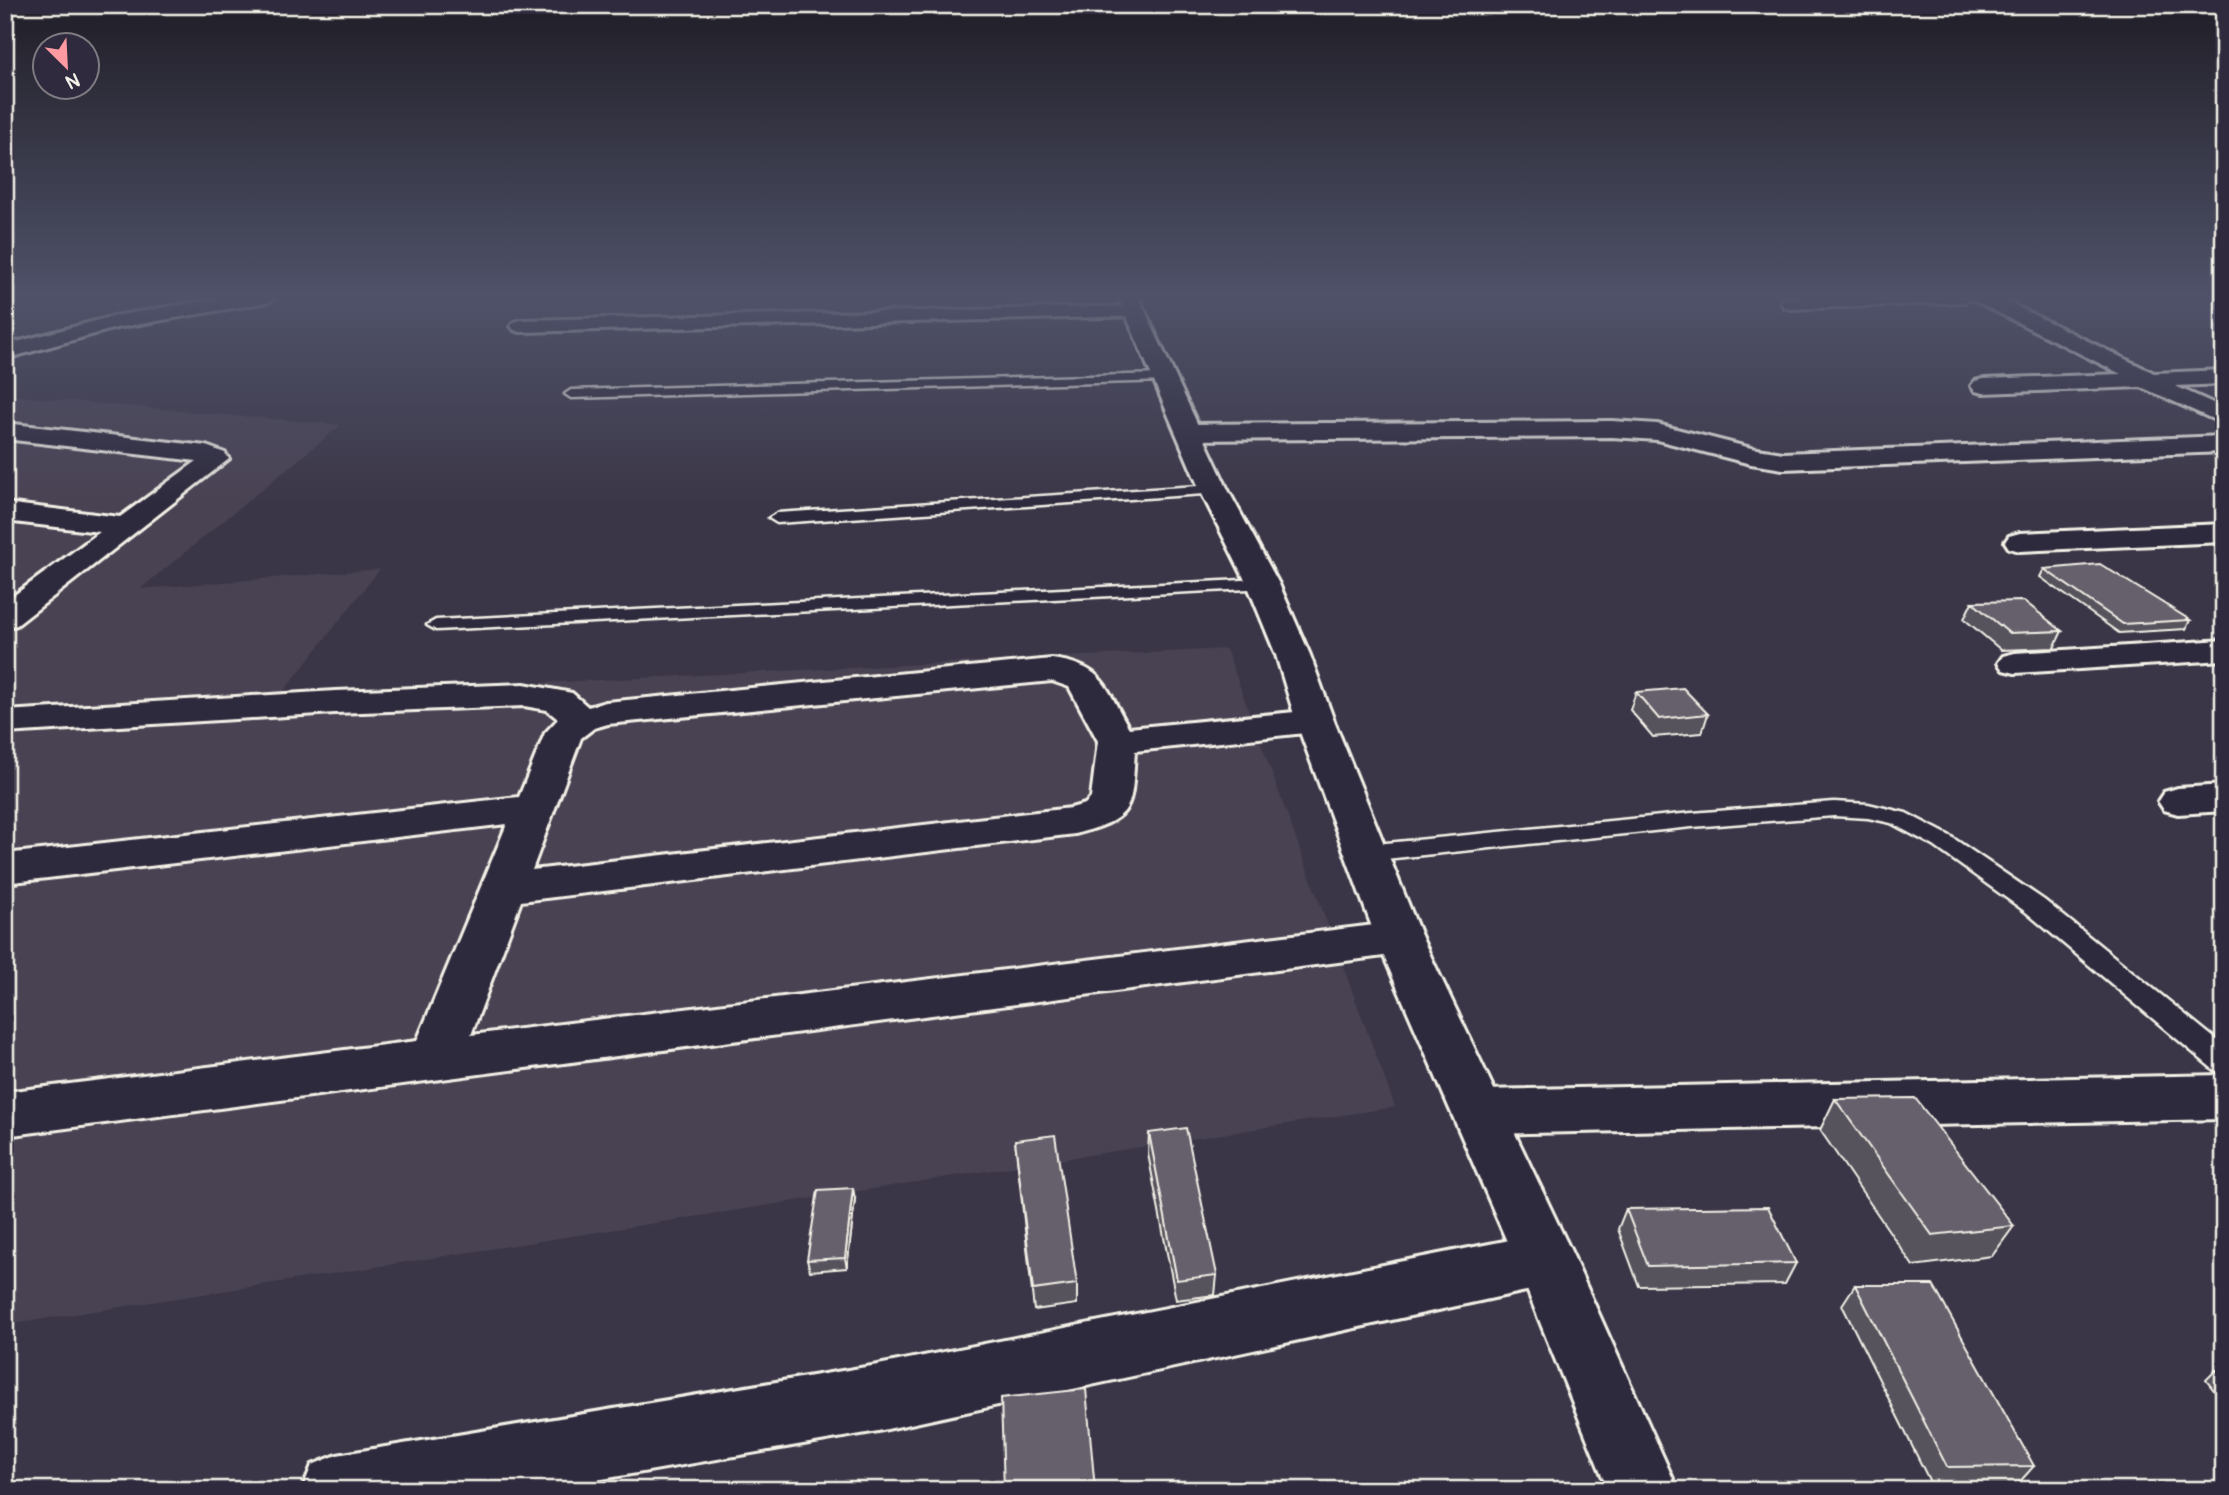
<svg xmlns="http://www.w3.org/2000/svg" width="2229" height="1495" font-family="Pangolin,sans-serif">
<style>
.built{fill:#484352}
.lines{fill:none;stroke-linecap:round;stroke-linejoin:round}
.service-casing{stroke:#f4f1e8;stroke-width:5}
.minor-casing{stroke:#f4f1e8;stroke-width:6}
.tertiary-casing{stroke:#f4f1e8;stroke-width:6}
.service{fill:#2f2a3d;fill-rule:evenodd}
.minor{fill:#2f2a3d;fill-rule:evenodd}
.tertiary{fill:#2f2a3d;fill-rule:evenodd}
.wall{fill:#57535d;stroke:#f4f1e8;stroke-width:2}
.shaded-wall{fill:#47444c;stroke:#f4f1e8;stroke-width:2}
.building{fill:#65616c;stroke:#f4f1e8;stroke-width:2}
</style>
<rect width="100%" height="100%" fill="#3b3647"/>
<filter id="ink" filterUnits="userSpaceOnUse"><feTurbulence type="fractalNoise" baseFrequency=".0143" numOctaves="2"/><feDisplacementMap in="SourceGraphic" scale="14" xChannelSelector="R" yChannelSelector="G"/><feConvolveMatrix kernelMatrix="1 2 1 2 8 2 1 2 1" color-interpolation-filters="sRGB"/></filter>
<g filter="url(#ink)">
<path class="built" d="M5 395 341 425 140 589 380 569 280 696 1226 649 1395 1107 5 1325Z"/>
<g class="lines">
<defs>
<g id="service">
<path d="M1164 374 1168 375V381L571 398 565 394 571 390Z"/>
<path d="M1214 485 1219 487 1222 490 1219 493 777 523 769 518 777 513Z"/>
<path d="M1263 579 1269 580 1272 584 1269 588 436 630 427 625 436 620Z"/>
<path d="M1834 802 1868 804 1906 813 1950 836 2044 900 2224 1046V1073L2214 1070 2026 912 1934 846 1891 823 1868 818 1834 816 1692 827 1366 861 1358 858 1354 853 1358 848 1366 845 1692 813Z"/>
</g>
<g id="minor">
<path d="M233 296H278L268 302 116 328 5 359V345L114 316Z"/>
<path d="M1817 296H1995L2154 373 2224 370V384L2175 386 2224 408V424L2141 387 1983 393 1975 391 1971 386 1975 381 1983 379 2121 374 1971 299 1963 302 1791 309 1784 307 1781 303 1784 299Z"/>
<path d="M1134 306 1141 308 1144 312 1141 316 521 332 514 330 511 326 514 322 521 320Z"/>
<path d="M1612 421 1657 424 1751 448 1783 453 2224 436V452L1783 469 1751 464 1657 440 1612 437 1189 440 1180 437 1176 432 1180 427 1189 424Z"/>
<path d="M5 423 206 446 225 453 229 459 17 625 5 628V602L100 532 5 521V503L120 517 197 461 5 439Z"/>
<path d="M2224 524V542L2020 551 2009 548 2005 542 2009 536 2020 533Z"/>
<path d="M2224 640V660L2015 673 2003 670 1998 663 2003 656 2015 653Z"/>
<path d="M1052 659C1105 666 1105 687 1129 728L1315 710 1328 713 1334 721 1328 729 1315 732 1135 751C1131 809 1136 818 1075 834L521 901 471 1035 1399 922 1415 926 1422 938 1415 950 1399 954 5 1136V1092L417 1041 507 824 5 883V854L519 797 545 733 558 719 547 710 524 706 335 713 5 733V711L335 691 524 684 572 693 588 707 606 702ZM1052 681 1069 687 1098 741 1091 798 1085 804 1071 808 532 870 581 738 594 728 608 724Z"/>
<path d="M2224 785V811L2178 814 2164 810 2158 801 2164 792 2178 788Z"/>
<path d="M2224 1075V1119L1479 1134 1460 1128 1452 1112 1460 1096 1479 1090Z"/>
<path d="M1545 1233 1566 1241 1575 1260 1566 1279 1545 1287 878 1431 539 1490H302L312 1465 337 1455 878 1365Z"/>
</g>
<path id="tertiary" d="M1118 296H1138L1228 490 1279 584 1310 655 1334 721 1422 938 1566 1241 1678 1490H1608L1515 1260 1376 938 1296 721 1276 655 1247 584 1200 490Z"/>
</defs>
<use href="#service" class="service-casing"/>
<use href="#minor" class="minor-casing"/>
<use href="#tertiary" class="tertiary-casing"/>
<use href="#service" class="service"/>
<use href="#minor" class="minor"/>
<use href="#tertiary" class="tertiary"/>
</g>
<g class="wall">
<path d="M2044 569 2190 620 2186 629 2119 633 2040 577Z"/>
<path d="M1972 602 2062 631 2054 648 2001 650 1964 619Z"/>
<path d="M1636 692 1708 714 1702 733 1653 737 1630 710Z"/>
<path d="M1835 1099 2014 1226 1992 1256 1913 1266 1820 1130Z"/>
<path d="M1149 1133 1217 1275 1215 1295 1176 1300 1148 1154Z"/>
<path d="M1015 1140 1077 1284V1304L1034 1310Z"/>
<path d="M855 1199 847 1268 810 1271 807 1260Z"/>
<path d="M1626 1209 1796 1263 1785 1284 1639 1286 1618 1229Z"/>
<path d="M1855 1285 2034 1466 2016 1486H1932L1842 1305Z"/>
<path d="M2216 1370H2224V1403L2206 1380Z"/>
</g>
<path class="shaded-wall" d="M853 1188 855 1199 847 1268 845 1258Z"/>
<g class="building">
<path d="M2100 564 2190 620 2123 624 2044 569Z"/>
<path d="M2024 601 2062 631 2009 633 1972 602Z"/>
<path d="M1683 688 1708 714 1659 719 1636 692Z"/>
<path d="M1915 1098 2014 1226 1932 1235 1835 1099Z"/>
<path d="M1186 1128 1217 1275 1177 1280 1149 1133Z"/>
<path d="M1055 1135 1077 1284 1033 1290 1015 1140Z"/>
<path d="M853 1188 845 1258 807 1260 818 1190Z"/>
<path d="M1768 1207 1796 1263 1648 1266 1626 1209Z"/>
<path d="M1855 1285H1933L2034 1466 1947 1467Z"/>
<path d="M2216 1370H2224V1380Z"/>
<path d="M1086 1389 1095 1490H1004L1001 1398Z"/>
</g>
</g>
<linearGradient id="sky" x2="0" y2="1"><stop stop-color="#201e27"/><stop offset="0.59" stop-color="#4f5269"/><stop offset="1" stop-color="#4f5269" stop-opacity="0"/></linearGradient>
<rect width="2229" height="505" fill="url(#sky)"/>
<rect width="2229" height="1495" fill="none" stroke="#2f2a3d" stroke-width="28"/>
<rect x="14" y="14" width="2201" height="1467" fill="none" stroke="#f4f1e8" stroke-width="2.5" filter="url(#ink)"/>
<g transform="translate(66 66) rotate(156)"><circle r="33" fill="#2f2a3d" stroke="#7e7a81" stroke-width="2"/>
<path d="M0-5L12 26L0 18L-12 26Z" fill="#ff9aa2"/>
<text y="-10" font-size="19" font-weight="bold" text-anchor="middle" fill="#f4f1e8">N</text>
</g>
</svg>
